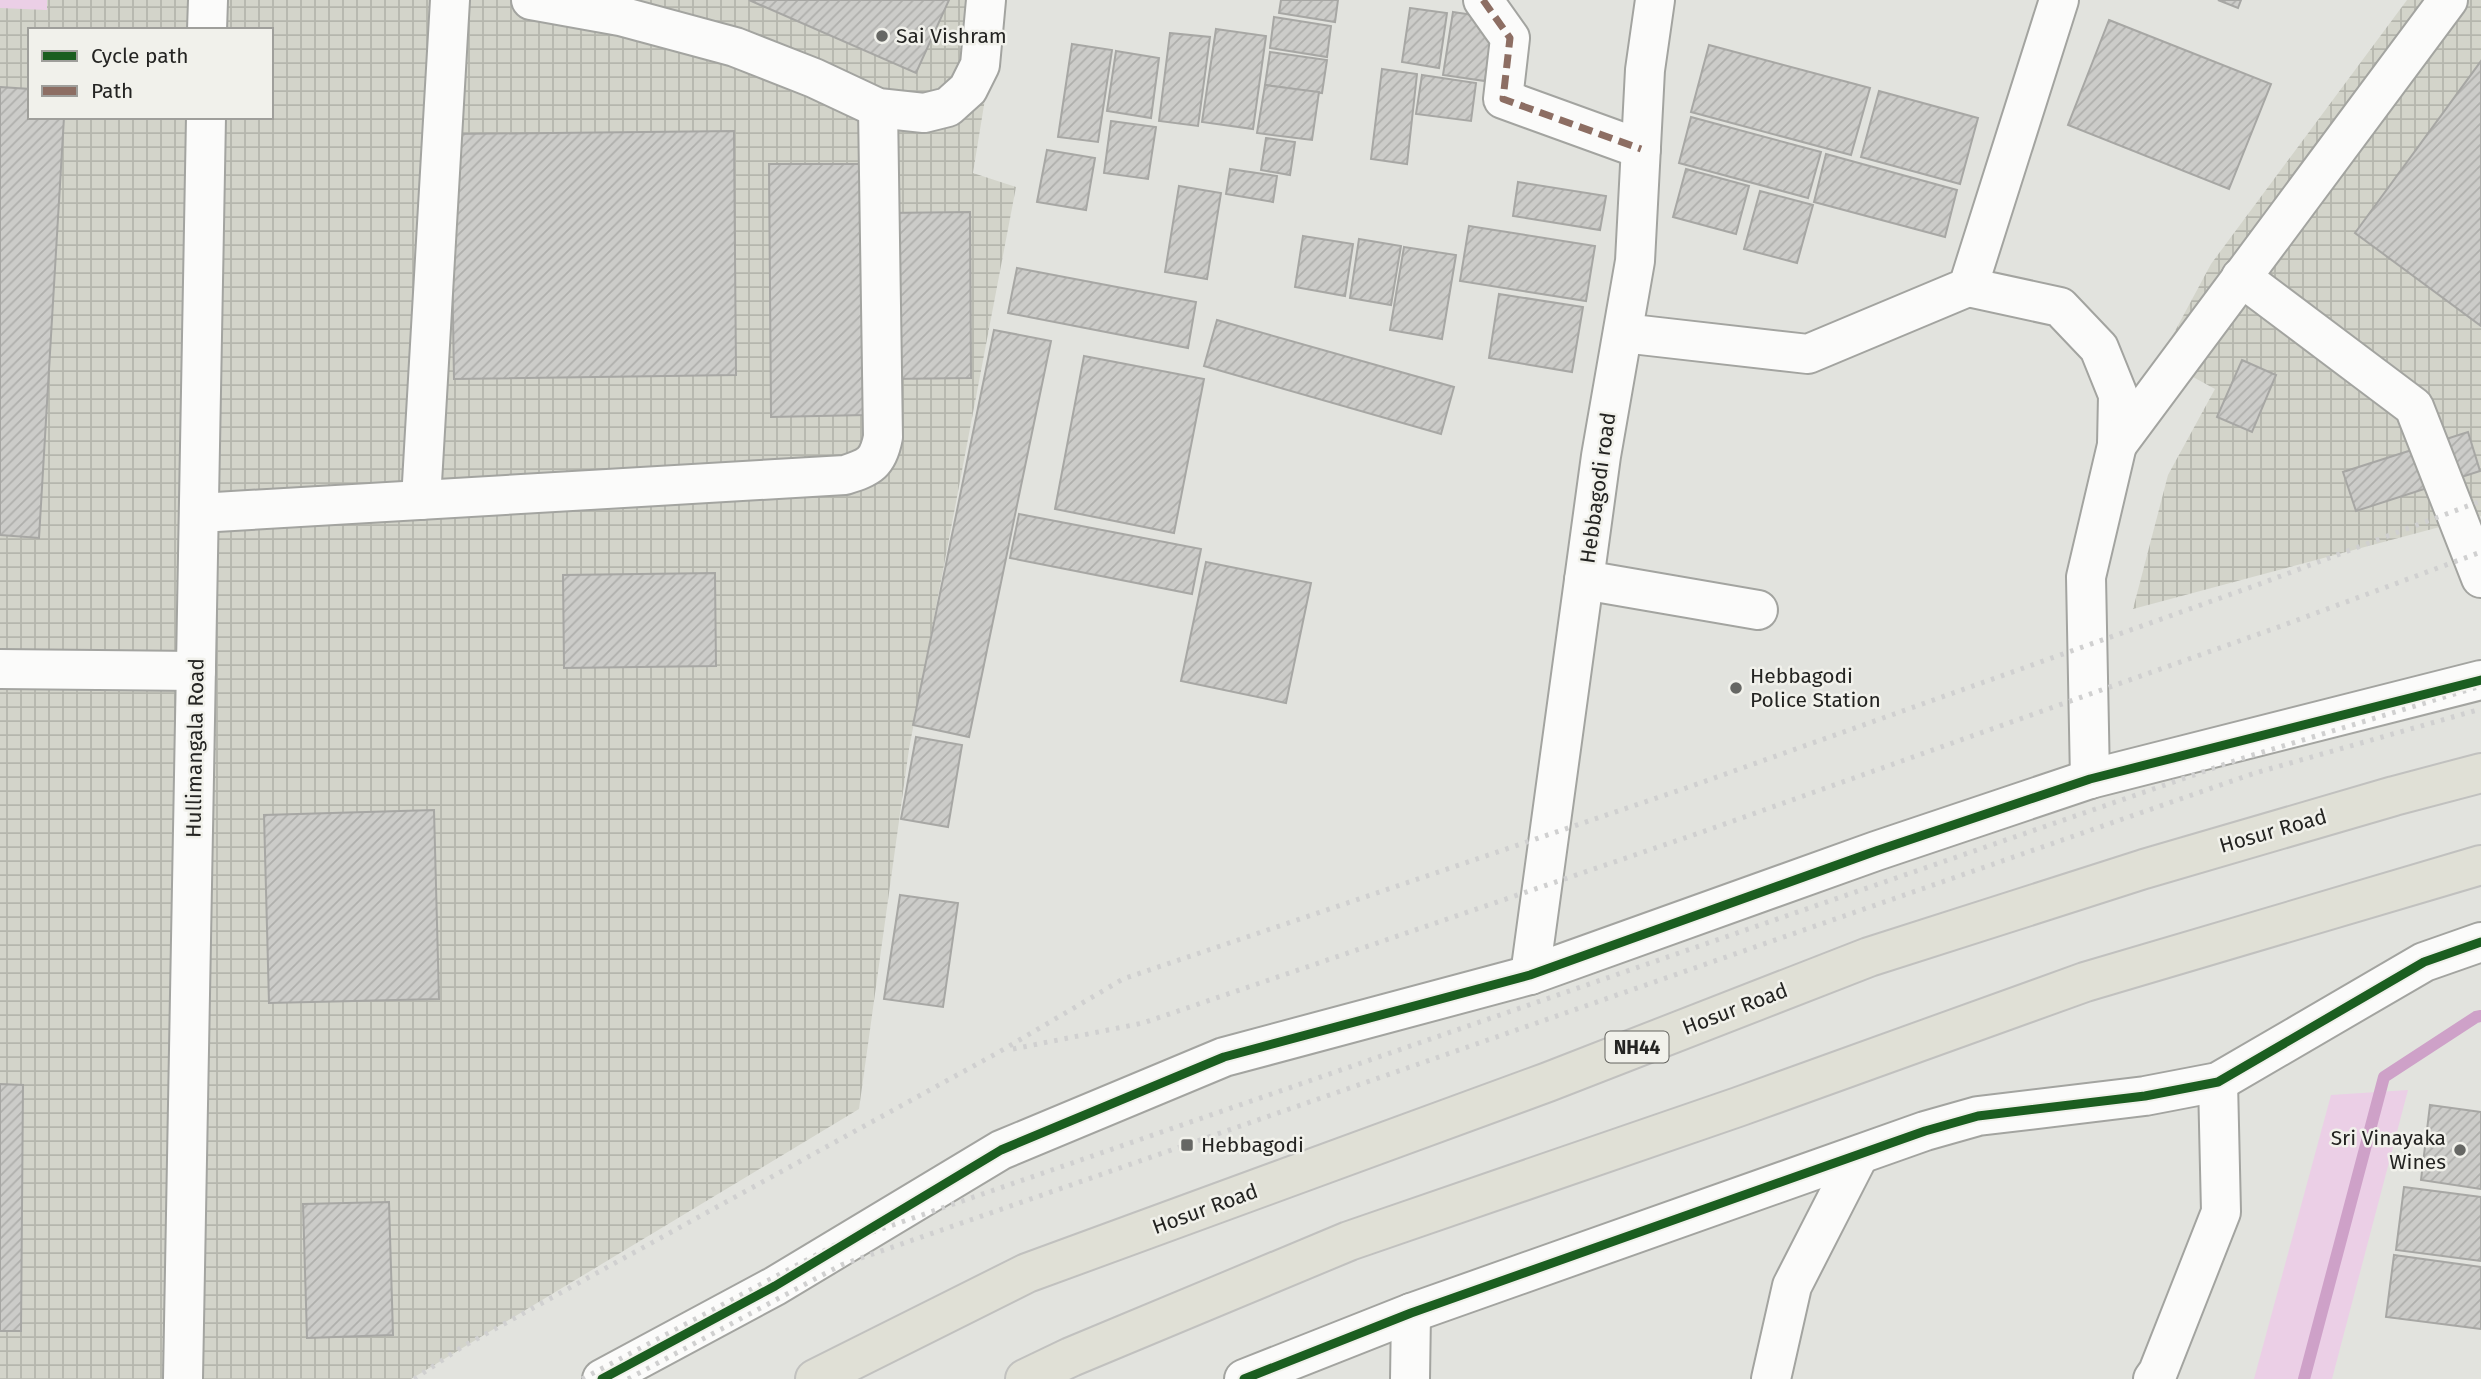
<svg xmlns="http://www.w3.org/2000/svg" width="2481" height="1379" font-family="'Fira Sans',sans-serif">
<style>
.industrial{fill:url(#industrial-grid);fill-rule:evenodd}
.grass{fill:#ebcfe6}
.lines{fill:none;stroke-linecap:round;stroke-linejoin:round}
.stream{stroke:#cea1c8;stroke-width:12}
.building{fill:url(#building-hatch);stroke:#a7a7a4;stroke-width:2}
.minor-casing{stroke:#a3a4a0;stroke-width:42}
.highway-casing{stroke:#c1c1bf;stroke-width:42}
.minor{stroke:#fbfbfa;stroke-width:38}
.highway{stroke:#e0e0d6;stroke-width:38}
.rail{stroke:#d0d0d0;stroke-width:5;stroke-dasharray:3.5 7;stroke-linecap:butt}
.quiet{stroke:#8d6e63;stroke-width:7;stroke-dasharray:14 7;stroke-linecap:butt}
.cycleway-casing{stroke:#f1f1eb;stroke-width:13}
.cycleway{stroke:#1b5e20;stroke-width:9}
.poi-dot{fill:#666764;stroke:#f1f1eb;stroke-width:2.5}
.labels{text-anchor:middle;stroke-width:5;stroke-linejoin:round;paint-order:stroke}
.shield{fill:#f1f1eb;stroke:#62625e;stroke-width:2}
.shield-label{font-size:19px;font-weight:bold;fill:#242422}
.poi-label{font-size:21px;fill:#242422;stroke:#f1f1eb;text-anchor:start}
.street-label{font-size:21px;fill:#242422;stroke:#f1f1eb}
</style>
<defs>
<pattern id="industrial-grid" width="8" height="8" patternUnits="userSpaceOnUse" patternTransform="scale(1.75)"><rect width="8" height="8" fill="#d3d4ca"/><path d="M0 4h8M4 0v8" fill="none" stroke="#b5b6ad"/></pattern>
<pattern id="building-hatch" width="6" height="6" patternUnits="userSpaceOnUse" patternTransform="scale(1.75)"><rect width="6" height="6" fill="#ccccc9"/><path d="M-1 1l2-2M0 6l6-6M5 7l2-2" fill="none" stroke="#afafac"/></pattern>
</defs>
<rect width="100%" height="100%" fill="#e2e3de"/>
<g class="industrial">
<path d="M0 0H1001L973 173 1016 187 909 749 859 1109 411 1379H0ZM30 30H271V117H30Z"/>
<path d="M2407 0H2481V516L2133 609 2168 475 2215 389 2160 359 2211 264Z"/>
</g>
<g class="grass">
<path d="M0 0H47V10L0 8Z"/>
<path d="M2408 1090 2332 1379H2254L2331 1095Z"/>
</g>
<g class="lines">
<path class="stream" d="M2304 1379 2384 1077 2476 1017 2481 1016"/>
</g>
<g class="building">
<path d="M749 0H949L916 73Z"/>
<path d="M1281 0H1338L1335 22 1279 13Z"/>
<path d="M2218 0H2241L2238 8Z"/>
<path d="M1410 8 1447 13 1439 68 1402 62Z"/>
<path d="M1453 12 1494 18 1485 81 1443 75Z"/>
<path d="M1274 17 1331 26 1327 57 1270 48Z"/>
<path d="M2109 20 2271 84 2229 189 2068 125Z"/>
<path d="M1216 29 1266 36 1253 129 1202 122Z"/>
<path d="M1170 33 1210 37 1198 126 1159 121Z"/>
<path d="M1072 44 1112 50 1098 142 1058 137Z"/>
<path d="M1709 45 1870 88 1851 155 1691 112Z"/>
<path d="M1116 51 1159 58 1151 118 1107 111Z"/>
<path d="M1270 52 1327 60 1322 93 1265 85Z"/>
<path d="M2481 61V326L2355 233Z"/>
<path d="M1382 69 1417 74 1407 164 1371 159Z"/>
<path d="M1422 75 1476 83 1471 121 1416 114Z"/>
<path d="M1265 85 1319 92 1312 140 1257 133Z"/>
<path d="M0 87 30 89V117H64L39 538 0 535Z"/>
<path d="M1879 91 1978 118 1960 184 1861 157Z"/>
<path d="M1691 117 1821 152 1808 198 1679 163Z"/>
<path d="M1111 121 1156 127 1148 179 1104 173Z"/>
<path d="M734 131 736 375 454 379 450 134Z"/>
<path d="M1266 138 1295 142 1290 175 1261 170Z"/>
<path d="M1047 150 1095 158 1086 210 1037 202Z"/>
<path d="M1826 154 1957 190 1945 237 1814 202Z"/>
<path d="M769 164H863L866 415 771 417Z"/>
<path d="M1230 169 1277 176 1273 202 1226 194Z"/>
<path d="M1686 169 1749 186 1736 234 1673 217Z"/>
<path d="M1518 182 1606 196 1600 230 1513 216Z"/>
<path d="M1179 186 1221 193 1207 279 1165 272Z"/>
<path d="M1760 191 1813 205 1797 263 1744 249Z"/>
<path d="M970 212 971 378 889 379 887 213Z"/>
<path d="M1469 226 1595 246 1586 301 1460 281Z"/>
<path d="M1303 236 1353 244 1345 296 1295 287Z"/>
<path d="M1359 239 1401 246 1391 305 1350 298Z"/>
<path d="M1404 247 1456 255 1442 339 1390 330Z"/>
<path d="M1017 268 1196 302 1188 348 1008 313Z"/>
<path d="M1499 294 1583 307 1572 372 1489 358Z"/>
<path d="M1217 320 1454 387 1441 434 1204 366Z"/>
<path d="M994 330 1051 341 969 737 913 725Z"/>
<path d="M1084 356 1204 379 1174 533 1055 509Z"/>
<path d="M2242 360 2276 375 2252 432 2217 417Z"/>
<path d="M2468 432 2480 471 2356 511 2343 472Z"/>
<path d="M1019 514 1201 549 1192 594 1010 558Z"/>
<path d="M1206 562 1311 583 1286 703 1181 681Z"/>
<path d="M715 573 716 666 564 668 563 575Z"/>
<path d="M916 737 962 745 948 827 901 819Z"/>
<path d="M434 810 439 999 269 1003 264 815Z"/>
<path d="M900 895 958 903 943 1007 884 999Z"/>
<path d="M0 1084 23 1085 21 1331H0Z"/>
<path d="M2430 1105 2481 1112V1189L2421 1180Z"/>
<path d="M2404 1187 2481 1197V1261L2396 1250Z"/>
<path d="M389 1202 393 1335 307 1338 303 1204Z"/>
<path d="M2394 1255 2481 1267V1329L2386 1317Z"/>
</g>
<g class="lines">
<defs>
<g id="minor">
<path d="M531 0 620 16 735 47 814 78 878 108 924 113 948 107 968 89 980 65 986 0"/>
<path d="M1483 0 1510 38 1503 99 1641 149"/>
<path d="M207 30 208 0"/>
<path d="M2241 277 2414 407 2481 578"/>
<path d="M1968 287 2060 307 2099 348 2118 395 2117 445 2086 577 2090 779"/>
<path d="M1623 333 1808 354 1968 287 2059 0"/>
<path d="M2117 445 2448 0"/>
<path d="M421 500 450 0"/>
<path d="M199 513 845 475C870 467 878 463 883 437L878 108"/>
<path d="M1584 580 1758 610"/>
<path d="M0 669 196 671"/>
<path d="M1530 975 1601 456 1635 261 1645 70 1655 0"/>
<path d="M183 1379 206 117"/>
<path d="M602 1379 775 1286 1001 1150 1224 1057 1530 975 1876 851 2090 779 2481 680"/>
<path d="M1244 1379 1411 1313 1925 1131 1978 1116 2145 1096 2218 1082 2424 962 2481 942"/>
<path d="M1410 1379 1411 1313"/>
<path d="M1771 1379 1792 1286 1859 1155"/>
<path d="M2153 1379 2158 1372 2221 1212 2218 1082"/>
</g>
<g id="highway">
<path d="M815 1379 1027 1273 1548 1082 1869 957 2144 869 2394 796 2481 773"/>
<path d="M1025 1379 1071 1357 1349 1241 1738 1107 2085 982 2481 865"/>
</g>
</defs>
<use href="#minor" class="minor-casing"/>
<use href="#highway" class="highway-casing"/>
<use href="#minor" class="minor"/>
<use href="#highway" class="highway"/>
<g class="rail">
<path d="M1013 1049 1143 1023 1702 832 2273 629 2481 552"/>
<path d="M414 1379 462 1347 999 1052 1123 979 1686 788 2257 585 2481 501"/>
<path d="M582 1379 835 1245 2240 759 2481 686"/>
<path d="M628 1379 841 1265 2255 773 2481 709"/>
</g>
<path class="quiet" d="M1483 0 1510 38 1503 99 1641 149"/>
<defs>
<g id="cycleway">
<path d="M602 1379 775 1286 1001 1150 1224 1057 1530 975 1876 851 2090 779 2481 680"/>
<path d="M1244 1379 1411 1313 1925 1131 1978 1116 2145 1096 2218 1082 2424 962 2481 942"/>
</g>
</defs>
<use href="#cycleway" class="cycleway-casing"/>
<use href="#cycleway" class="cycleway"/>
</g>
<g class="poi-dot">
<circle cx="882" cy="36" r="7"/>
<circle cx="1736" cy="688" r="7"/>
<rect x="1180" y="1138" width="14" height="14" rx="3.5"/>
<circle cx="2460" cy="1150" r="7"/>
</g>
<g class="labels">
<rect class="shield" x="1605.5" y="1031.5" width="63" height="31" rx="5"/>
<g class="shield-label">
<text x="1637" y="1054">NH44</text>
</g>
<g class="poi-label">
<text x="896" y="43">Sai Vishram</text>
<text x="1750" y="683">Hebbagodi<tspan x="1750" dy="24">Police Station</tspan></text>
<text x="2446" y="1145" text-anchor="end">Sri Vinayaka<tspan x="2446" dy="24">Wines</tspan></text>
<text x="1201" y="1152">Hebbagodi</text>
</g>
<g class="street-label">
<text transform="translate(1598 488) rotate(-82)" y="7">Hebbagodi road</text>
<text transform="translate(195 748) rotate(-89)" y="7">Hullimangala Road</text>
<text transform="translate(2273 831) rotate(-16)" y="7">Hosur Road</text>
<text transform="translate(1735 1009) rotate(-21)" y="7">Hosur Road</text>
<text transform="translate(1205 1209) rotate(-20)" y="7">Hosur Road</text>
</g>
</g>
<rect x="28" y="28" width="245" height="91" fill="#f1f1eb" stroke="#9f9f9b" stroke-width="2"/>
<rect x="42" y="51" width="35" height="10" fill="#1b5e20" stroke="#9f9f9b" stroke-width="2"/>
<text x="91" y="63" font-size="21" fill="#242422">Cycle path</text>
<rect x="42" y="86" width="35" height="10" fill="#8d6e63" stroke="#9f9f9b" stroke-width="2"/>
<text x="91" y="98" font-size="21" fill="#242422">Path</text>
</svg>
